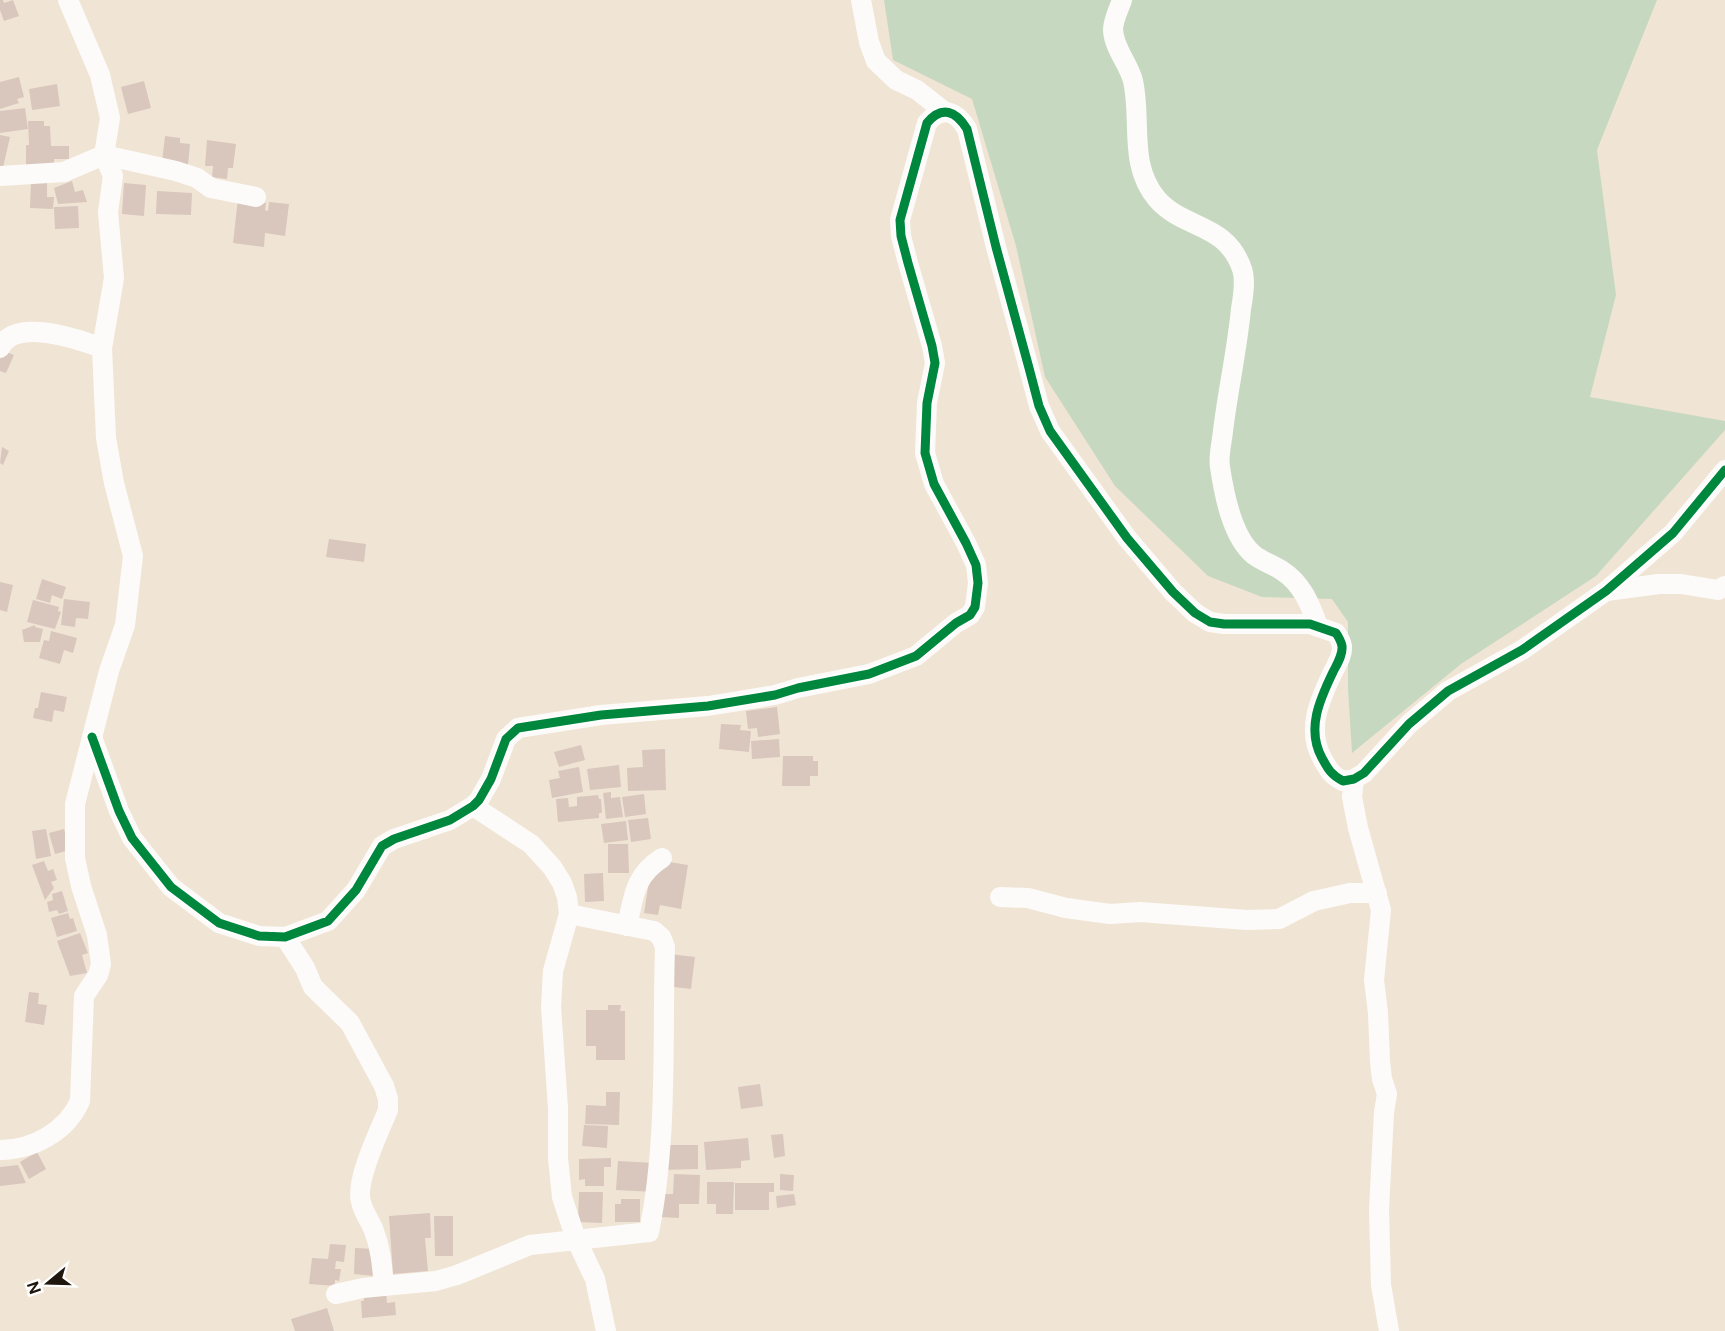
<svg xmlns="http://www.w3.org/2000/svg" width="1725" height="1331" font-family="'Public Sans',sans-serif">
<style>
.green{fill:#c7d8c1}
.building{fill:#d9c6bd}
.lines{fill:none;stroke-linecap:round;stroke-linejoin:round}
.minor{stroke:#fdfbf9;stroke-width:20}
.cycleway-casing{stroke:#fff;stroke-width:13}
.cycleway{stroke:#00873e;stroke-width:9}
</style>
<rect width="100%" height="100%" fill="#f0e5d5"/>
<path class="green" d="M884 0H1657L1597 150 1616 295 1590 397 1725 421V430L1596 576 1461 664 1352 753 1348 689V622L1332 599 1262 597 1208 576 1115 486 1045 377 1016 246 972 99 893 60Z"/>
<g class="building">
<path d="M0 0H3L4 3 13 0 19 16 4 21 0 10Z"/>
<path d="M19 77 24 97 17 99 19 103 0 109V82Z"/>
<path d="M144 81 151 108 128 114 121 87Z"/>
<path d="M57 84 60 106 32 110 29 89Z"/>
<path d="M25 108 28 129 0 133V111Z"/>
<path d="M28 121H44V126H50L51 146H69V159H54V165L26 166V145H29Z"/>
<path d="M0 135 10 137 2 172 0 171Z"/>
<path d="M165 136 180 138V143L190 144 188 165 162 162Z"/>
<path d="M207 140 236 144 233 168H228L227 179 212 177 213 166H205Z"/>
<path d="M31 181H47V197H54L53 209 30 208Z"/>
<path d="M72 181 75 192 83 190 87 202 58 204 54 188Z"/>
<path d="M124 183 146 185 144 216 122 214Z"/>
<path d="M157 191 192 193 191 215 156 214Z"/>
<path d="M238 199 266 203 265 210 268 211 269 202 289 204 285 236 265 233 264 247 233 243Z"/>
<path d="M78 206 79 228 55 229 54 207Z"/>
<path d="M3 351 14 355 6 373 0 371V359Z"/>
<path d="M2 447 9 451 3 465 0 463Z"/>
<path d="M329 539 366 544 364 562 326 557Z"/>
<path d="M42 579 66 587 62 599 52 595 50 603 36 599Z"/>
<path d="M0 582 13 585 7 612 0 610Z"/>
<path d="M64 599 90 602 88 619 76 618 75 627 61 625Z"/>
<path d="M33 600 59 607 58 611 61 612 55 629 27 622Z"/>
<path d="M35 625V627L43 629 40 642H24L22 630Z"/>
<path d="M51 631 77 638 73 653 64 650 60 664 39 658 44 640 49 641Z"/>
<path d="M41 692 67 697 64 712 54 710 52 722 33 718 35 708H38Z"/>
<path d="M777 707 780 734 758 737 757 728 748 729 746 711Z"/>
<path d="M721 724 741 725 740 730 751 731 749 752 719 749Z"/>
<path d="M779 739 780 757 752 759 751 741Z"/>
<path d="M581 745 585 760 559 767 554 752Z"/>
<path d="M665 749 666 790 628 791 627 768 643 767 642 750Z"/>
<path d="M783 756H813V761H818V776H810V786H782Z"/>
<path d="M619 765 621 787 590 790 587 769Z"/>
<path d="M579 767 583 792 552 798 549 780 560 778 558 771Z"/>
<path d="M611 792V798L620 797 623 817 606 819 603 793Z"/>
<path d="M644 794 646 814 625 817 622 797Z"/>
<path d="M598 795 599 799H601L602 813H599V818L558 822 556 799 568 798 569 807 577 806V797Z"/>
<path d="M648 818 651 839 631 842 628 820Z"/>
<path d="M626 821 628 840 604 843 601 824Z"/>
<path d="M46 829 51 856 36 859 32 831Z"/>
<path d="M64 829 70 850 55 854 49 833Z"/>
<path d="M608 844H628L629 873H608Z"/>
<path d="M44 861 48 871 53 869 57 880 51 882 54 888 45 900 32 865Z"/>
<path d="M663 861 688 865 681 909 660 905 658 915 644 913 651 869 661 871Z"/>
<path d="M603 873 604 901 585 902 584 874Z"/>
<path d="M62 891 68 911 59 914 57 910 49 912 47 902 53 900 52 894Z"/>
<path d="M68 913 70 919 73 918 77 931 57 937 51 918Z"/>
<path d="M80 933 88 953 82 955 87 973 70 976 57 941Z"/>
<path d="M670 954 695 957 691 989 666 986Z"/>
<path d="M29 992 39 993 38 1004 47 1005 44 1025 25 1022Z"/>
<path d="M608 1005H621L620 1011H625V1060H596V1046H586V1010H608Z"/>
<path d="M760 1084 763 1106 741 1109 738 1087Z"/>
<path d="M606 1092H620L619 1125 585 1124 586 1105 606 1106Z"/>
<path d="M584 1125 608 1126 607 1148 582 1146Z"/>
<path d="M783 1134 785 1156 774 1158 771 1135Z"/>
<path d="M748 1138 750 1160 741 1161V1168L706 1170 704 1142Z"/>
<path d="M660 1145H698V1169L661 1170Z"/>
<path d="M37 1152 46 1169 29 1179 20 1162Z"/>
<path d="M611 1158V1167H604V1186H585V1179L579 1180V1159Z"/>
<path d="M618 1161 655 1163 654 1192 616 1190Z"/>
<path d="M18 1165 26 1183 0 1186V1167Z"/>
<path d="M674 1174 700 1175 699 1204H679V1218L660 1217 661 1194H673Z"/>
<path d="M780 1174 794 1175 793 1191 780 1190Z"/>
<path d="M707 1182H734L733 1214H716V1204H707Z"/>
<path d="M735 1183H774V1192H769V1210H735Z"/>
<path d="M579 1192H603L602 1223 578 1222Z"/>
<path d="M794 1194 796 1205 777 1208 776 1196Z"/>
<path d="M621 1199H640V1222H615V1204H621Z"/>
<path d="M430 1213 431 1238H425L428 1271 393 1274 389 1216Z"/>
<path d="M434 1216H453V1256H435Z"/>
<path d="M330 1244 346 1245 344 1262 336 1261 335 1269H341L339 1281 335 1280V1286L309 1284 312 1258 328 1259Z"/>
<path d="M355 1248 375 1249 374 1276 354 1274Z"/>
<path d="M386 1290 387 1303 395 1302 396 1315 362 1318 361 1301H364L363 1292Z"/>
<path d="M327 1308 334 1331H295L291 1319Z"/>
</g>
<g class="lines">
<g class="minor">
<path d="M861 0 869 42 876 61 896 80 917 90 945 112"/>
<path d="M1122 0C1119 9 1113 20 1113 30 1114 49 1129 64 1133 81 1142 121 1128 165 1157 199 1184 230 1226 222 1242 269 1246 281 1243 297 1241 309 1237 350 1228 390 1223 431 1222 442 1218 456 1220 467 1224 494 1232 537 1254 555 1262 561 1273 565 1281 570 1302 583 1310 604 1318 626"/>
<path d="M0 176 64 172 104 155 176 171 197 178 211 188 256 197"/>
<path d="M0 348C14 317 78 339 102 348"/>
<path d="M1606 591 1659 584H1681L1718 590 1725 586"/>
<path d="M92 737 119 811 132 838 171 887 219 923 259 936 285 937 328 921 356 890 382 846 394 839 450 820 473 806 479 800 491 779 506 739 518 728 601 715 708 706 775 695 798 688 869 674 916 656 956 623 970 615 975 607 978 583 976 565 966 543 934 484 925 453 927 403 935 363 932 346 908 263 901 236 900 220 927 123C942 105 956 111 967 129L996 247 1029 368 1039 406 1050 431 1127 538 1173 592 1195 613 1210 622 1224 624H1310L1336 633C1338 636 1341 641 1342 646 1343 655 1337 664 1333 672 1320 699 1306 729 1322 758 1328 769 1331 775 1343 781L1354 779 1364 773 1409 724 1448 691 1522 650 1606 591 1673 533 1725 470"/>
<path d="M1354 779 1352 797 1358 828 1381 910 1374 980 1378 1013 1380 1062 1382 1079 1387 1094 1384 1112 1379 1210 1381 1285 1389 1331"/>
<path d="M473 806 531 844 552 867 562 883 567 897 569 914 553 971 551 1007 558 1108V1158L562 1197 576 1239 595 1279 606 1331"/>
<path d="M1000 897 1028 898 1066 908 1110 914 1140 912 1247 920 1279 919 1314 901 1350 893H1377"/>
<path d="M627 926C634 896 634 876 662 858"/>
<path d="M285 937 305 968 313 987 350 1023 384 1086 388 1099V1110C379 1132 355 1181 361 1202 363 1212 371 1222 374 1231 381 1249 382 1267 384 1286"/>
<path d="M0 1150C33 1150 67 1131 80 1101L84 996 98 975 101 964 97 935 81 886 75 858V804L109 671 125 625 133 556 114 483 106 438 102 348 114 278 108 212 113 176 104 155 110 118 100 75 68 0"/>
<path d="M336 1294 363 1288 436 1281 457 1275 530 1245 649 1232C668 1139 662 1042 665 947L661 937 654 931 569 914"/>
</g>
<defs>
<path id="cycleway" d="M92 737 119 811 132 838 171 887 219 923 259 936 285 937 328 921 356 890 382 846 394 839 450 820 473 806 479 800 491 779 506 739 518 728 601 715 708 706 775 695 798 688 869 674 916 656 956 623 970 615 975 607 978 583 976 565 966 543 934 484 925 453 927 403 935 363 932 346 908 263 901 236 900 220 927 123C942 105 956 111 967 129L996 247 1029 368 1039 406 1050 431 1127 538 1173 592 1195 613 1210 622 1224 624H1310L1336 633C1338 636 1341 641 1342 646 1343 655 1337 664 1333 672 1320 699 1306 729 1322 758 1328 769 1331 775 1343 781L1354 779 1364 773 1409 724 1448 691 1522 650 1606 591 1673 533 1725 470"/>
</defs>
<use href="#cycleway" class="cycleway-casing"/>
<use href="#cycleway" class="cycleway"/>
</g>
<g transform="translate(48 1283) rotate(251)" stroke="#ffffff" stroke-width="4.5" paint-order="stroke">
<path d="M0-4.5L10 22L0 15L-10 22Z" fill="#1f170d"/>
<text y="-9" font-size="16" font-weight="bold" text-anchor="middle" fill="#1f170d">N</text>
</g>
</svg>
